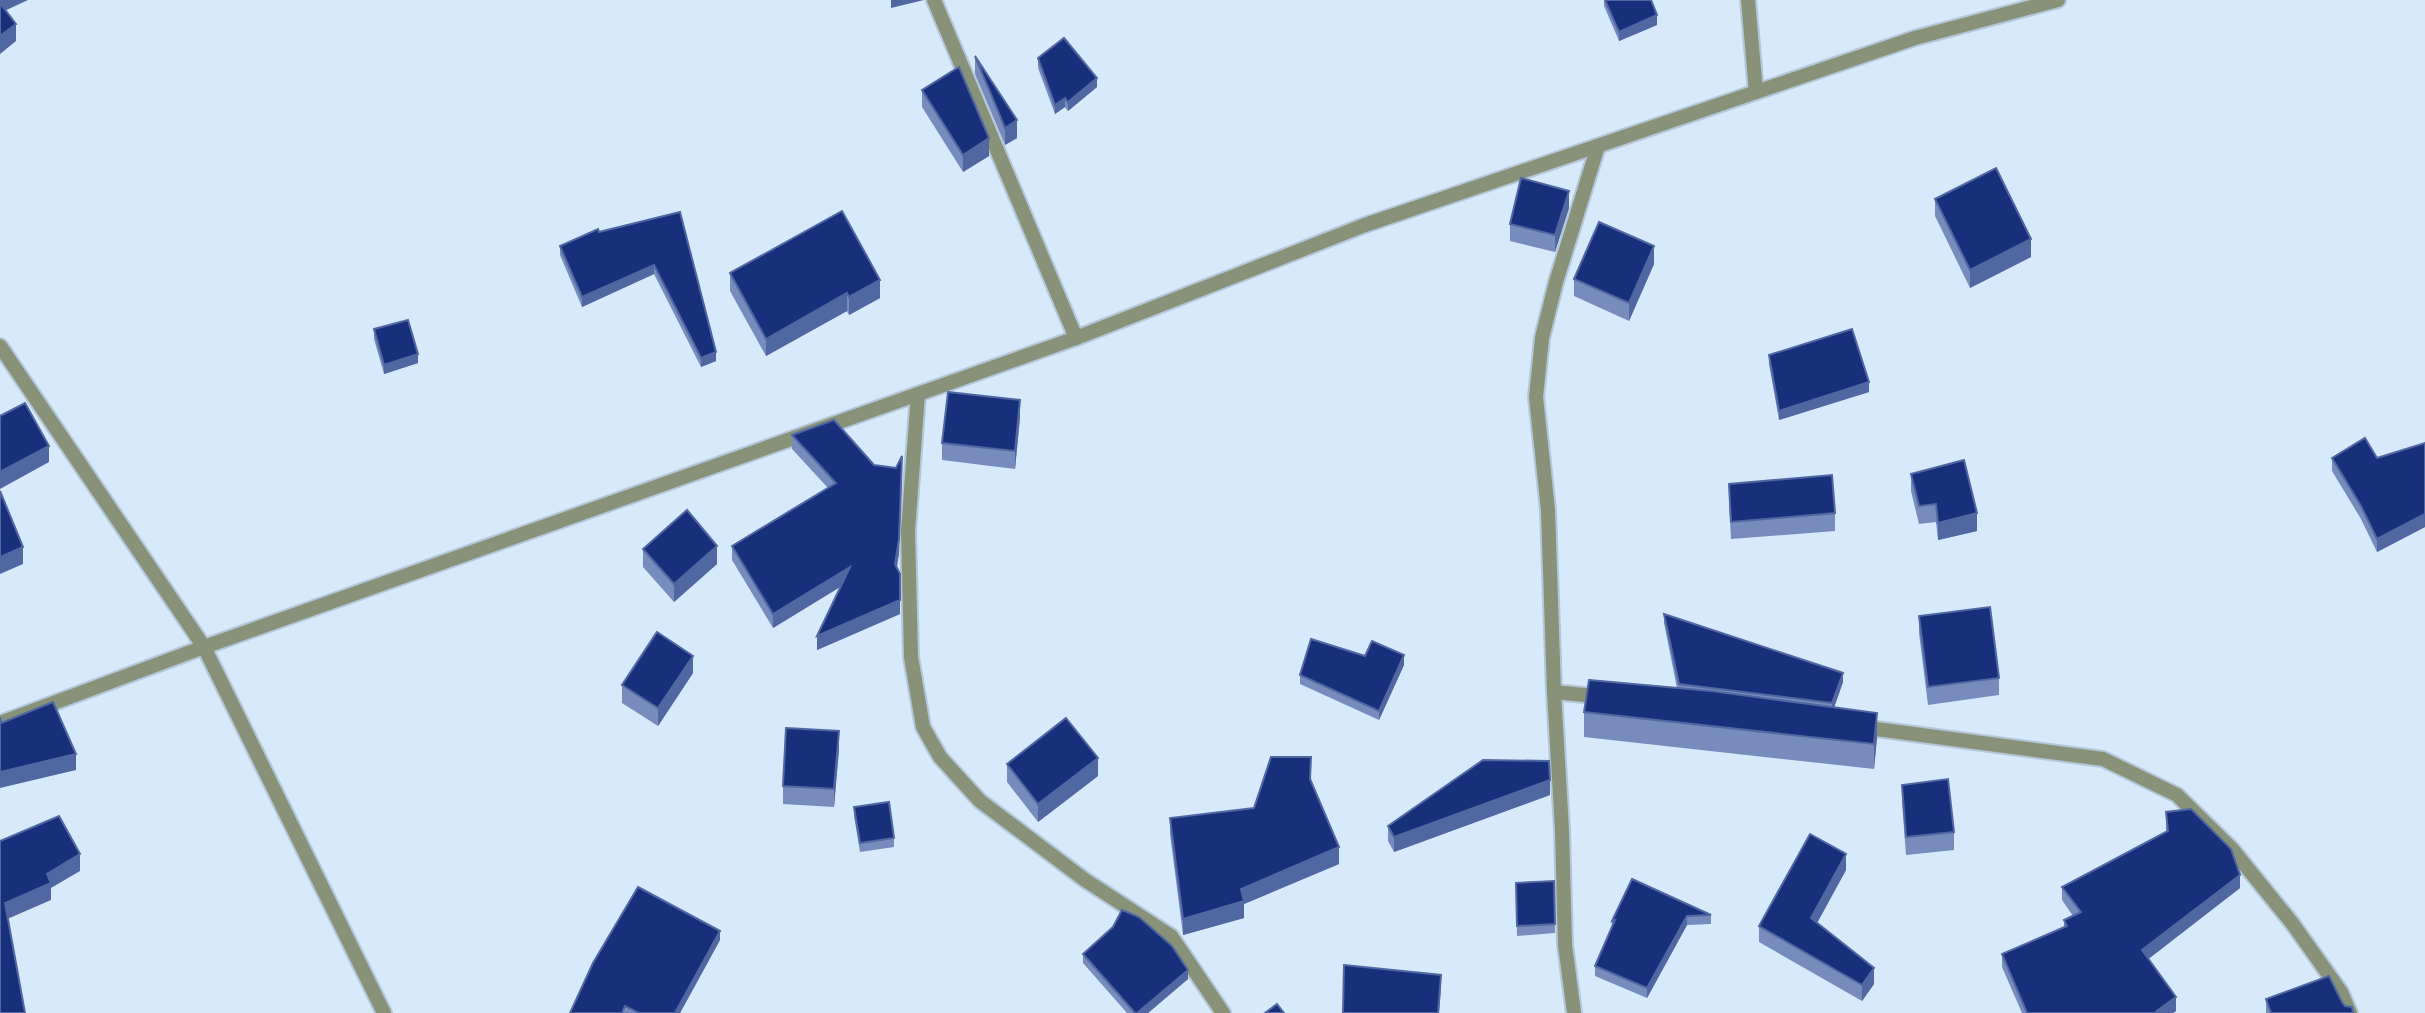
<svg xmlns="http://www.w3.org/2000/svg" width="2425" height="1013" font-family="'Source Sans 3',sans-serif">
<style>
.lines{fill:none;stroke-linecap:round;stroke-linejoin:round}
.street-casing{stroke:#b3c7d9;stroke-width:18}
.street{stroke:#879279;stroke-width:14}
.wall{fill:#778cbc}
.shaded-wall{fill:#5167a2}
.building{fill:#182f7c;stroke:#5167a2;stroke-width:2}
</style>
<rect width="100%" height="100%" fill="#d6eafc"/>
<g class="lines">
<defs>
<g id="street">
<path d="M934 0 1076 338"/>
<path d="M1748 0 1756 92"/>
<path d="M0 346 204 647 384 1013"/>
<path d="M918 394 908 531 911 657 923 727 940 757 980 801 1085 880 1171 936 1223 1013"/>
<path d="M1554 692 1605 697"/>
<path d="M0 723 204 647 1076 338 1365 225 1915 38 2058 0"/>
<path d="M1861 727 2103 759 2177 795 2232 849 2292 923 2341 992 2350 1013"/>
<path d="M1574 1013 1565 945 1562 830 1554 692 1548 510 1536 397 1542 338 1556 282 1598 146"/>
</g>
</defs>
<use href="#street" class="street-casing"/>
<use href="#street" class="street"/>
</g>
<g class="wall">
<path d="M1604 0H1651L1657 25 1619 41 1604 6Z"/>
<path d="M975 56 1017 138 1005 145 975 74Z"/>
<path d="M1038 58 1097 87 1068 111 1065 107 1055 114 1038 68Z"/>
<path d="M922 90 989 156 963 172 922 107Z"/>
<path d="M1935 199 2031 257 1970 288 1935 216Z"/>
<path d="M1569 208 1555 252 1510 241V224Z"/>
<path d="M680 212 716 361 701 367 654 274 582 307 560 255V246L599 232Z"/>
<path d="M1654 264 1629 321 1574 296V279Z"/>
<path d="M730 273 880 298 849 315 847 311 766 356 730 291Z"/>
<path d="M374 329 418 363 384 374 374 339Z"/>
<path d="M1769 355 1869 392 1779 420 1769 364Z"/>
<path d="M1020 417 1015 469 942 460V443Z"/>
<path d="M792 435 899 553 897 567 900 614 817 650 840 587 773 628 732 560V546L828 488 792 449Z"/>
<path d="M2425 443V527L2377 552 2361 519 2332 471V458H2377Z"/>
<path d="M1911 474 1977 531 1938 540 1936 522 1919 524 1911 491Z"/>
<path d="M1729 484 1835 513V531L1731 539 1729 502Z"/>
<path d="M643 549 717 564 674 602 643 567Z"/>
<path d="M1664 614 1843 682 1834 708 1877 738 1874 769 1584 737V712L1677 688 1664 623Z"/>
<path d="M1919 616 1999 678V695L1928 705 1919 633Z"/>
<path d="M1365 656 1404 665 1379 720 1300 684V675Z"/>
<path d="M693 673 658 726 622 703V685Z"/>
<path d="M839 749 834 807 783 804V786Z"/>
<path d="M1007 764 1098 776 1038 822 1007 782Z"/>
<path d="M1311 779 1339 864 1244 904V918L1183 935 1170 834V818L1254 808Z"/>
<path d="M1902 785 1954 832V850L1906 855 1902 802Z"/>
<path d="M1550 795 1394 852 1388 841V826Z"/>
<path d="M854 807 894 838V847L860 852 854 816Z"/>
<path d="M2166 812 2240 888 2148 959 2176 1011 2173 1013H2022L2002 967V954L2064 928V920L2073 916 2062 900V887L2166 831Z"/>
<path d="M1846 870 1817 923 1874 984 1862 1001 1759 942V926Z"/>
<path d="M1554 881 1555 933 1517 936 1516 883Z"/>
<path d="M1711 915V924L1687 925 1647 998 1595 976V966L1612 928V921Z"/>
<path d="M720 940 680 1013H570Z"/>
<path d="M1083 954 1188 979 1148 1013H1127L1083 963Z"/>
<path d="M2266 999 2342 1002 2353 1013H2266Z"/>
</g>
<g class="shaded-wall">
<path d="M0 0H28L0 13Z"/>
<path d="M891 0H924L891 8Z"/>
<path d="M1657 15V25L1619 41V32Z"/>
<path d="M16 24V41L0 54V36Z"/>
<path d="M1097 78V87L1068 111V102Z"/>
<path d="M1065 98V107L1055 114V105Z"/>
<path d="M1017 120V138L1005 145V128Z"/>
<path d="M989 138V156L963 172V155Z"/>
<path d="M1569 191V208L1555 252V235Z"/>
<path d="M2031 239V257L1970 288V270Z"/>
<path d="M1654 246V264L1629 321V303Z"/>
<path d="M654 265V274L582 307V297Z"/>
<path d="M880 280V298L849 315V297Z"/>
<path d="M847 293V311L766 356V339Z"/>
<path d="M716 352V361L701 367V358Z"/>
<path d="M418 354V363L384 374V365Z"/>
<path d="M1869 382V392L1779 420V411Z"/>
<path d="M1020 400V417L1015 469V451Z"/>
<path d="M49 446V462L0 489V472Z"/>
<path d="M902 470 899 553 895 578V564Z"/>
<path d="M1977 513V531L1938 540V523Z"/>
<path d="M2425 514V527L2377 552V539Z"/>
<path d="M717 546V564L674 602V584Z"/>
<path d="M23 547V564L0 574V557Z"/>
<path d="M850 567V581L773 628V614Z"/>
<path d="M900 600V614L817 650V636Z"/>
<path d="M1404 655V665L1379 720V711Z"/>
<path d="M693 656V673L658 726V708Z"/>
<path d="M1843 673V682L1832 713V703Z"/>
<path d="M1877 713V738L1874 769V744Z"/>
<path d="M839 731V749L834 807V789Z"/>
<path d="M76 754V770L0 788V772Z"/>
<path d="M1098 758V776L1038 822V804Z"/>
<path d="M1550 780V795L1394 852V837Z"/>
<path d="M1339 847V864L1244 904V918L1183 935V919L1241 889Z"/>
<path d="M80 854V871L51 888V900L5 920V903L47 874Z"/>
<path d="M1846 854V870L1811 934V918Z"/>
<path d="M2240 875V888L2142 964V950Z"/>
<path d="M1687 916V925L1647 998V988Z"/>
<path d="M720 931V940L680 1013H675Z"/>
<path d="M1874 968V984L1862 1001V985Z"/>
<path d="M1188 970V979L1148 1013H1137Z"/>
<path d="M1441 975V988L1439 1013H1438Z"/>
<path d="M2176 997V1011L2173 1013H2154Z"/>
</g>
<g class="building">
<path d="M1605 0H1651L1657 15 1619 32Z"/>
<path d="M0 3 16 24 0 36Z"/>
<path d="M1064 38 1097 78 1068 102 1065 98 1055 105 1038 58Z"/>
<path d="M975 56 1017 120 1005 128Z"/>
<path d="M959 67 989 138 963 155 922 90Z"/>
<path d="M1996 168 2031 239 1970 270 1935 199Z"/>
<path d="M1521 178 1569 191 1555 235 1510 224Z"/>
<path d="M842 211 880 280 849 297 847 293 766 339 730 273Z"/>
<path d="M680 212 716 352 701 358 654 265 582 297 560 246 598 229 599 232Z"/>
<path d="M1599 222 1654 246 1629 303 1574 279Z"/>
<path d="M408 320 418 354 384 365 374 329Z"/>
<path d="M1852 329 1869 382 1779 411 1769 355Z"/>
<path d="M948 392 1020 400 1015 451 942 443Z"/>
<path d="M25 403 49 446 0 472V416Z"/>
<path d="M834 420 874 465 896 468 902 456 899 539 895 564 900 574V600L817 636 850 567 773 614 732 546 836 483 792 435Z"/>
<path d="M2365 438 2377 458 2425 443V514L2377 539 2361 506 2332 458Z"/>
<path d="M1964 460 1977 513 1938 523 1936 504 1919 506 1911 474Z"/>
<path d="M1832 475 1835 513 1731 522 1729 484Z"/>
<path d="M0 491 23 547 0 557Z"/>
<path d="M687 510 717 546 674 584 643 549Z"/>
<path d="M1990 607 1999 678 1928 687 1919 616Z"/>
<path d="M1664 614 1843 673 1832 703 1679 684Z"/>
<path d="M657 632 693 656 658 708 622 685Z"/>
<path d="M1311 639 1365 656 1372 641 1404 655 1379 711 1300 675Z"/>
<path d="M1589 680 1711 691 1877 713 1874 744 1584 712Z"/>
<path d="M53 702 76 754 0 772V717L1 723Z"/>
<path d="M1066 718 1098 758 1038 804 1007 764Z"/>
<path d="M786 728 839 731 834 789 783 786Z"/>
<path d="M1271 757H1311L1310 779 1339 847 1241 889 1244 901 1183 919 1170 818 1254 808Z"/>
<path d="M1483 760 1549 761 1550 780 1394 837 1388 826Z"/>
<path d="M1948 779 1954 832 1906 837 1902 785Z"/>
<path d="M889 802 894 838 860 843 854 807Z"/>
<path d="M2191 809 2231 849 2240 875 2142 950 2176 997 2154 1013H2027L2002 954 2067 926 2064 920 2081 912 2062 887 2168 831 2166 812Z"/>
<path d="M59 816 80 854 47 874 51 883 5 903 25 1013H0V841Z"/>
<path d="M1810 834 1846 854 1811 918 1874 968 1862 985 1759 926Z"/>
<path d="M1632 879 1711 915 1687 916 1647 988 1595 966 1615 920 1612 921Z"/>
<path d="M1554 881 1555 924 1517 926 1516 883Z"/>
<path d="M638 887 720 931 675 1013H639L625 1006 622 1013H570L593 963Z"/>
<path d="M1122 910 1139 917 1172 946 1188 970 1137 1013H1135L1083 954 1113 927Z"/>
<path d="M1344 965 1441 975 1438 1013H1343Z"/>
<path d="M2329 976 2342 1002 2345 1006 2352 1007 2353 1013H2271L2266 999Z"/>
<path d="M1277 1004 1284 1013H1265Z"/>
</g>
</svg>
